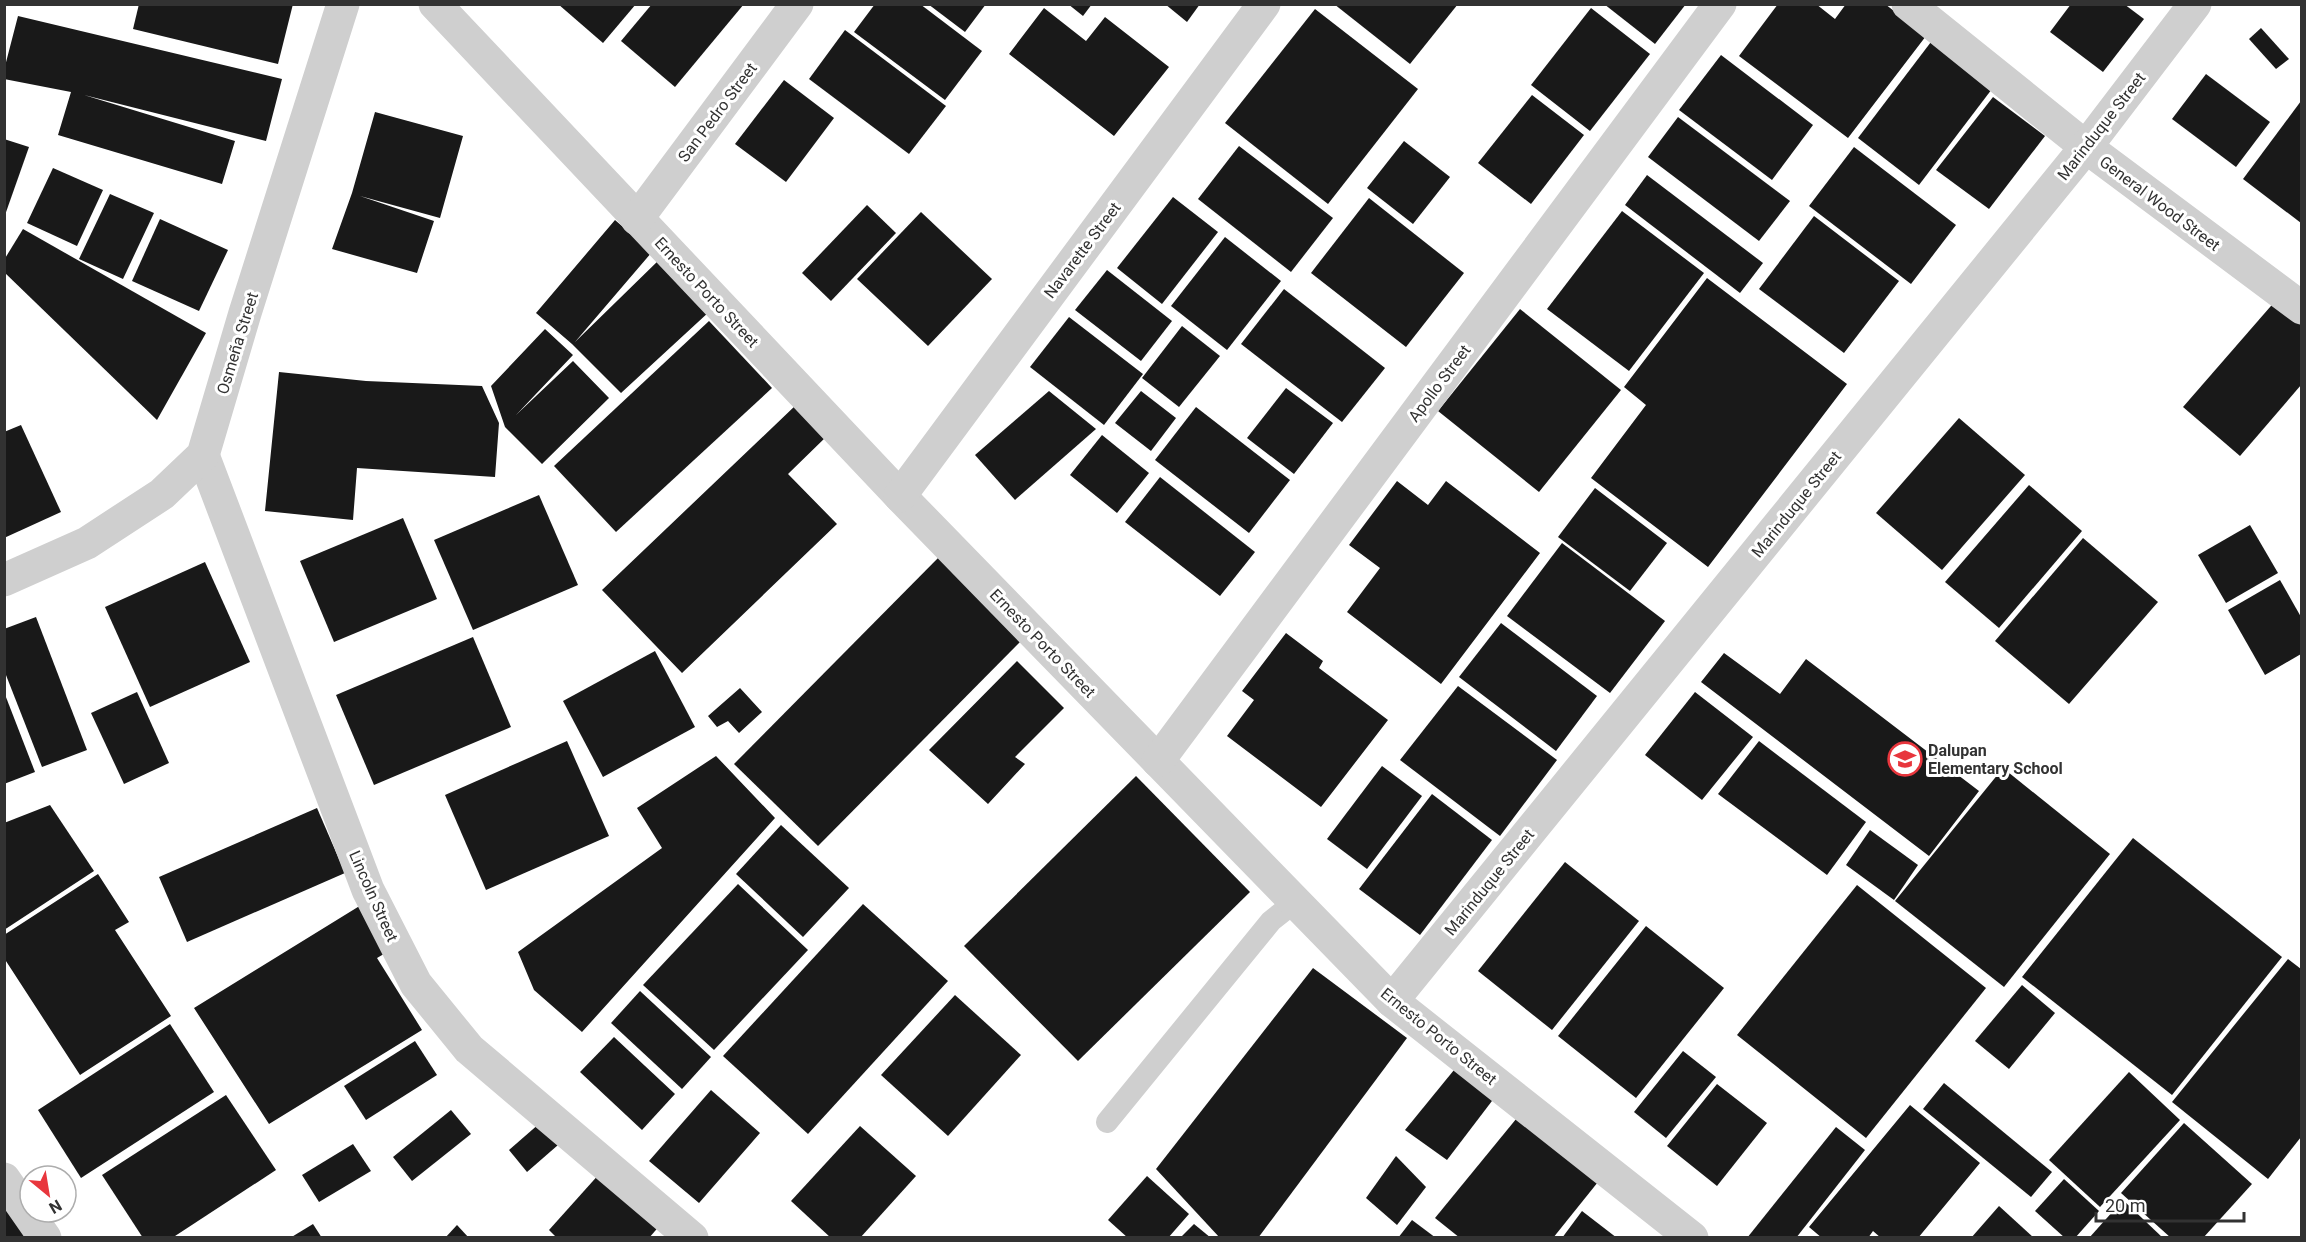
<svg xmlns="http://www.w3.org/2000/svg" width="2306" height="1242" font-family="Roboto,sans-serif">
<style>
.building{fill:#191919}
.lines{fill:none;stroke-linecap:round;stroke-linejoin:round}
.service{stroke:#cfcfcf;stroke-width:22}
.minor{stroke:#cfcfcf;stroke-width:33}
.tertiary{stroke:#cfcfcf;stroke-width:33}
.labels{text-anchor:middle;stroke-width:6;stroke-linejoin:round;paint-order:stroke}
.street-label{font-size:16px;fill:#323232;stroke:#fff}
.poi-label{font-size:16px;font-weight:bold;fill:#323232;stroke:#fff;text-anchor:start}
</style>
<rect width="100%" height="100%" fill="#fff"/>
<g class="building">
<path d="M139 4H293L278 64 133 29Z"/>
<path d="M558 4H636L603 43Z"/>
<path d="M652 4H744L675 87 621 41Z"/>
<path d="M875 4H920L982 51 945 100 854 32Z"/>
<path d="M928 4H986L965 32Z"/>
<path d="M1068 4H1092L1083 16Z"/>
<path d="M1165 4H1200L1187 22Z"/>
<path d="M1334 4H1458L1410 64Z"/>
<path d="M1604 4H1686L1655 44Z"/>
<path d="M1778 4H1816L1835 19 1846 4H1885L1926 36 1848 138 1739 56Z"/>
<path d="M2071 4H2124L2144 19 2103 72 2050 32Z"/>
<path d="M1044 8 1086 41 1105 17 1169 67 1114 136 1009 54Z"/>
<path d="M1591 8 1650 54 1590 131 1531 85Z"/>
<path d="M1315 9 1418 89 1328 204 1225 123Z"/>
<path d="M18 16 282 79 266 141 84 95 235 141 222 184 58 135 71 92 4 79V70Z"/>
<path d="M2261 28 2289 59 2276 69 2249 39Z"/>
<path d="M845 30 946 106 909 154 809 79Z"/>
<path d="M1934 38 1995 85 1919 185 1858 138Z"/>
<path d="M1721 55 1813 125 1772 180 1679 110Z"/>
<path d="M2206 74 2270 122 2236 167 2172 119Z"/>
<path d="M784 80 834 118 786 182 735 144Z"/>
<path d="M1532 95 1584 135 1531 204 1478 163Z"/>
<path d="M1993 97 2045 136 1989 209 1936 170Z"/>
<path d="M2301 101V223L2243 179Z"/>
<path d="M375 112 463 136 440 218 360 196 434 221 417 273 332 249 352 193Z"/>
<path d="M1678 117 1790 201 1759 241 1648 157Z"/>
<path d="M4 139 29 147 5 215H4Z"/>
<path d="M1404 141 1450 177 1413 224 1367 188Z"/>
<path d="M1239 146 1333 218 1291 272 1198 199Z"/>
<path d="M1854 147 1956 225 1911 284 1809 206Z"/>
<path d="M53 168 103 190 77 246 27 223Z"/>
<path d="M1647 175 1763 263 1740 293 1625 205Z"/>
<path d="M110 194 154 213 123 279 79 259Z"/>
<path d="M1173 197 1218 232 1162 304 1117 268Z"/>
<path d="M1369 198 1464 273 1406 347 1311 273Z"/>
<path d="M867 205 896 233 831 301 802 273Z"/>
<path d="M1622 211 1704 273 1629 371 1547 309Z"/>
<path d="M921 212 992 279 928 346 857 279Z"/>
<path d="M1814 216 1899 281 1844 353 1759 289Z"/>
<path d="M160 219 228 250 199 311 132 281Z"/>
<path d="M615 220 652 252 575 342 661 258 710 311 621 393 572 344 536 313Z"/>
<path d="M23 229 206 333 157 420 4 272V260Z"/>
<path d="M1225 237 1281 281 1227 350 1171 306Z"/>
<path d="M1107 270 1172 321 1141 361 1075 310Z"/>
<path d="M1707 278 1847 384 1708 567 1591 478 1646 405 1624 387Z"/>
<path d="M1284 289 1385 368 1342 422 1241 344Z"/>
<path d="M2277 299 2301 320V385L2240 456 2183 407Z"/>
<path d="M1520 309 1621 390 1539 492 1438 411Z"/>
<path d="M1069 317 1143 374 1104 425 1030 367Z"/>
<path d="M709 321 772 388 616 532 554 466Z"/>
<path d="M1182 326 1220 356 1179 407 1142 378Z"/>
<path d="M545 329 573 355 516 415 573 361 609 398 542 464 505 427 491 386Z"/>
<path d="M279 372 366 381 482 386 499 423 495 477 357 468 353 520 265 511Z"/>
<path d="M1286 388 1333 423 1294 474 1247 438Z"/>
<path d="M1049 391 1096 429 1015 500 975 455Z"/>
<path d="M1141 391 1176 418 1151 451 1115 423Z"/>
<path d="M797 404 828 435 788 474 837 524 682 673 602 590Z"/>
<path d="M1196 407 1290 480 1249 533 1155 460Z"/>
<path d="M1959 418 2025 475 1942 570 1876 513Z"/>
<path d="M21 425 61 512 4 538V432Z"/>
<path d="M1102 435 1149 473 1117 513 1070 475Z"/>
<path d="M1160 477 1255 552 1220 596 1125 522Z"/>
<path d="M1397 481 1428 505 1446 481 1540 553 1441 684 1347 612 1380 568 1349 545Z"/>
<path d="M2029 485 2082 531 1999 628 1945 582Z"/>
<path d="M1595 488 1667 543 1630 591 1558 537Z"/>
<path d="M539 495 578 585 473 630 434 540Z"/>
<path d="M403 518 437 599 334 642 300 561Z"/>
<path d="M2250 525 2278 573 2226 603 2198 555Z"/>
<path d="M2083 538 2158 602 2069 704 1995 641Z"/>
<path d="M1562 543 1665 621 1610 693 1507 616Z"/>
<path d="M941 555 1025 637 818 846 734 764Z"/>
<path d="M205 562 250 662 150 707 105 607Z"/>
<path d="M2280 580 2301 617V654L2265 675 2228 610Z"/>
<path d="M36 617 87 750 42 767 4 670V629Z"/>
<path d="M1501 623 1597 696 1556 751 1459 677Z"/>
<path d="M1286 633 1323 661 1319 668 1388 720 1321 807 1227 736 1254 700 1242 691Z"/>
<path d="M473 637 511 727 374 785 336 695Z"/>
<path d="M655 651 695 727 603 777 563 701Z"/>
<path d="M1724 653 1780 694 1806 659 1979 791 1929 856 1701 682Z"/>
<path d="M1017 661 1064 708 1015 757 1025 764 988 804 929 750Z"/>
<path d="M1458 686 1557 760 1500 836 1400 760Z"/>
<path d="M740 688 762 712 739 733 728 721 717 727 708 716Z"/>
<path d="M4 692 35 772 4 784Z"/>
<path d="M137 692 169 763 124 784 91 713Z"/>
<path d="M1695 692 1753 737 1702 800 1645 755Z"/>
<path d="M567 741 609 836 486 890 445 795Z"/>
<path d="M1759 741 1866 822 1827 875 1718 794Z"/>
<path d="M716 756 775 818 582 1032 534 990 518 952 662 848 637 808Z"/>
<path d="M1382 766 1422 796 1367 869 1327 839Z"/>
<path d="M2003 768 2110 854 2004 987 1895 901Z"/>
<path d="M1136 776 1250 892 1078 1061 964 946Z"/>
<path d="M1432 794 1492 840 1420 935 1359 889Z"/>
<path d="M50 805 94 871 4 930V823Z"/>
<path d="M317 808 345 873 187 942 159 877Z"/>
<path d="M781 825 849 888 803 937 736 874Z"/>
<path d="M1870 830 1918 865 1894 900 1846 865Z"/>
<path d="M2133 838 2282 957 2172 1095 2022 977Z"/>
<path d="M1565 862 1639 921 1552 1030 1478 971Z"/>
<path d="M98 874 129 922 115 930 171 1016 80 1075 4 958V935Z"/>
<path d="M738 884 808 950 714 1050 643 985Z"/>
<path d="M1857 885 1986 988 1866 1138 1737 1035Z"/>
<path d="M366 902 394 948 377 958 422 1030 269 1124 194 1008Z"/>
<path d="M863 904 948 981 808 1134 723 1056Z"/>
<path d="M1646 926 1724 988 1636 1098 1558 1036Z"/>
<path d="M2288 959 2301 969V1137L2268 1179 2172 1102Z"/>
<path d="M1313 968 1407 1038 1258 1238H1220L1156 1169Z"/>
<path d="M2022 985 2055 1013 2009 1069 1975 1041Z"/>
<path d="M640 991 711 1057 682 1089 611 1023Z"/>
<path d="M955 995 1021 1055 948 1136 881 1075Z"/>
<path d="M170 1024 214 1092 81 1178 38 1110Z"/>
<path d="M614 1037 675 1094 642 1130 580 1072Z"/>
<path d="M415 1041 437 1075 366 1120 344 1086Z"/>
<path d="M1683 1051 1716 1077 1666 1138 1634 1112Z"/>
<path d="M1454 1070 1495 1097 1447 1160 1405 1130Z"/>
<path d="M2129 1072 2180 1120 2100 1207 2049 1160Z"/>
<path d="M1944 1083 2052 1172 2031 1197 1923 1109Z"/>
<path d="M1717 1084 1767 1123 1717 1186 1667 1146Z"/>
<path d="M711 1090 760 1133 699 1203 649 1161Z"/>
<path d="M226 1095 276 1170 172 1238H143L102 1175Z"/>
<path d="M1910 1105 1980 1163 1918 1238H1881L1873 1231 1868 1238H1822L1809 1227Z"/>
<path d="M451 1110 471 1134 412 1181 393 1157Z"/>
<path d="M1521 1113 1602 1177 1553 1238H1460L1435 1218Z"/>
<path d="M540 1123 558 1145 527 1172 509 1150Z"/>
<path d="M2184 1123 2252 1184 2203 1238H2171L2121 1193Z"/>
<path d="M860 1126 916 1176 860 1238H831L791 1201Z"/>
<path d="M1836 1127 1865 1150 1796 1238H1747Z"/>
<path d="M353 1144 371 1171 319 1202 302 1175Z"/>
<path d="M1396 1156 1426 1187 1397 1225 1366 1198Z"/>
<path d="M601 1172 661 1224 649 1238H557L549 1230Z"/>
<path d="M1147 1176 1189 1214 1168 1238H1128L1108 1220Z"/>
<path d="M2064 1179 2099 1211 2075 1238H2065L2035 1211Z"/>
<path d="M2123 1200 2163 1238H2089Z"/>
<path d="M4 1202 28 1238H4Z"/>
<path d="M1999 1206 2034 1238H1971Z"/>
<path d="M1582 1211 1617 1238H1562Z"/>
<path d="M1412 1220 1436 1238H1398Z"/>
<path d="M313 1224 322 1238H290Z"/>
<path d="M1194 1224 1211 1238H1180Z"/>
<path d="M457 1225 469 1238H445Z"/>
</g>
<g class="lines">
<path class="service" d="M1107 1122 1271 921 1295 902"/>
<g class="minor">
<path d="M435 4 900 496 1392 1001 1692 1238"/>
<path d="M1908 4 2086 147 2302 308"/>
<path d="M637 219 797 4"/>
<path d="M203 455 368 890 416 984 469 1049 692 1238"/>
<path d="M900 496 1264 4"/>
<path d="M1158 761 1720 4"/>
<path d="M1392 1001 2086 147 2195 4"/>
<path d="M4 1179 45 1238"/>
</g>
<path class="tertiary" d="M4 580 87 543 162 494 203 455 245 313 343 4"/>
</g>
<defs>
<symbol id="school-ring" viewBox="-11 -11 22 22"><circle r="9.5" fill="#fff" stroke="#e8363d" stroke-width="1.5"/><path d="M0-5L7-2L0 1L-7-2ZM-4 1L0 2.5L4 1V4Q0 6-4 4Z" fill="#e8363d"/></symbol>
</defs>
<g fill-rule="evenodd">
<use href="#school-ring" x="1886" y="740" width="38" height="38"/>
</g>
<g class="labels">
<g class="street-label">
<text transform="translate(717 112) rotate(-53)" y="6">San Pedro Street</text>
<text transform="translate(2101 126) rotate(-52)" y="6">Marinduque Street</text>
<text transform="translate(2160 203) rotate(37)" y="6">General Wood Street</text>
<text transform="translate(1082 250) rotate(-53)" y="6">Navarette Street</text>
<text transform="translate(707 292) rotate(47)" y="6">Ernesto Porto Street</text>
<text transform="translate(237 343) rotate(-73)" y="6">Osmeña Street</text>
<text transform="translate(1439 383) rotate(-53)" y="6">Apollo Street</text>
<text transform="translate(1796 504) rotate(-51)" y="6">Marinduque Street</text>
<text transform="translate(1043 643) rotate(46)" y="6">Ernesto Porto Street</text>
<text transform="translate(1489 882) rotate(-51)" y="6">Marinduque Street</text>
<text transform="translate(374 896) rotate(66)" y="6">Lincoln Street</text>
<text transform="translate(1439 1036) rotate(39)" y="6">Ernesto Porto Street</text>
</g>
<g class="poi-label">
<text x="1928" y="756">Dalupan<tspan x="1928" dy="18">Elementary School</tspan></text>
</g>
</g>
<rect width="2306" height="1242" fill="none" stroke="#323232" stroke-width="12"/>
<g transform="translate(48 1194) rotate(150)"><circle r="28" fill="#ffffff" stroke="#adadad" stroke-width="1.5"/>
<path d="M0-4.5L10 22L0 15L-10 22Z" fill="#e8363d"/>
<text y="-9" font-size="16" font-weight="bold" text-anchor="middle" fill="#323232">N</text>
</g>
<path d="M2096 1212v9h148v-9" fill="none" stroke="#323232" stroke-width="3"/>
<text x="2105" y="1212" font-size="18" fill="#323232" stroke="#ffffff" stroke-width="4.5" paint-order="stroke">20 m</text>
</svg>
